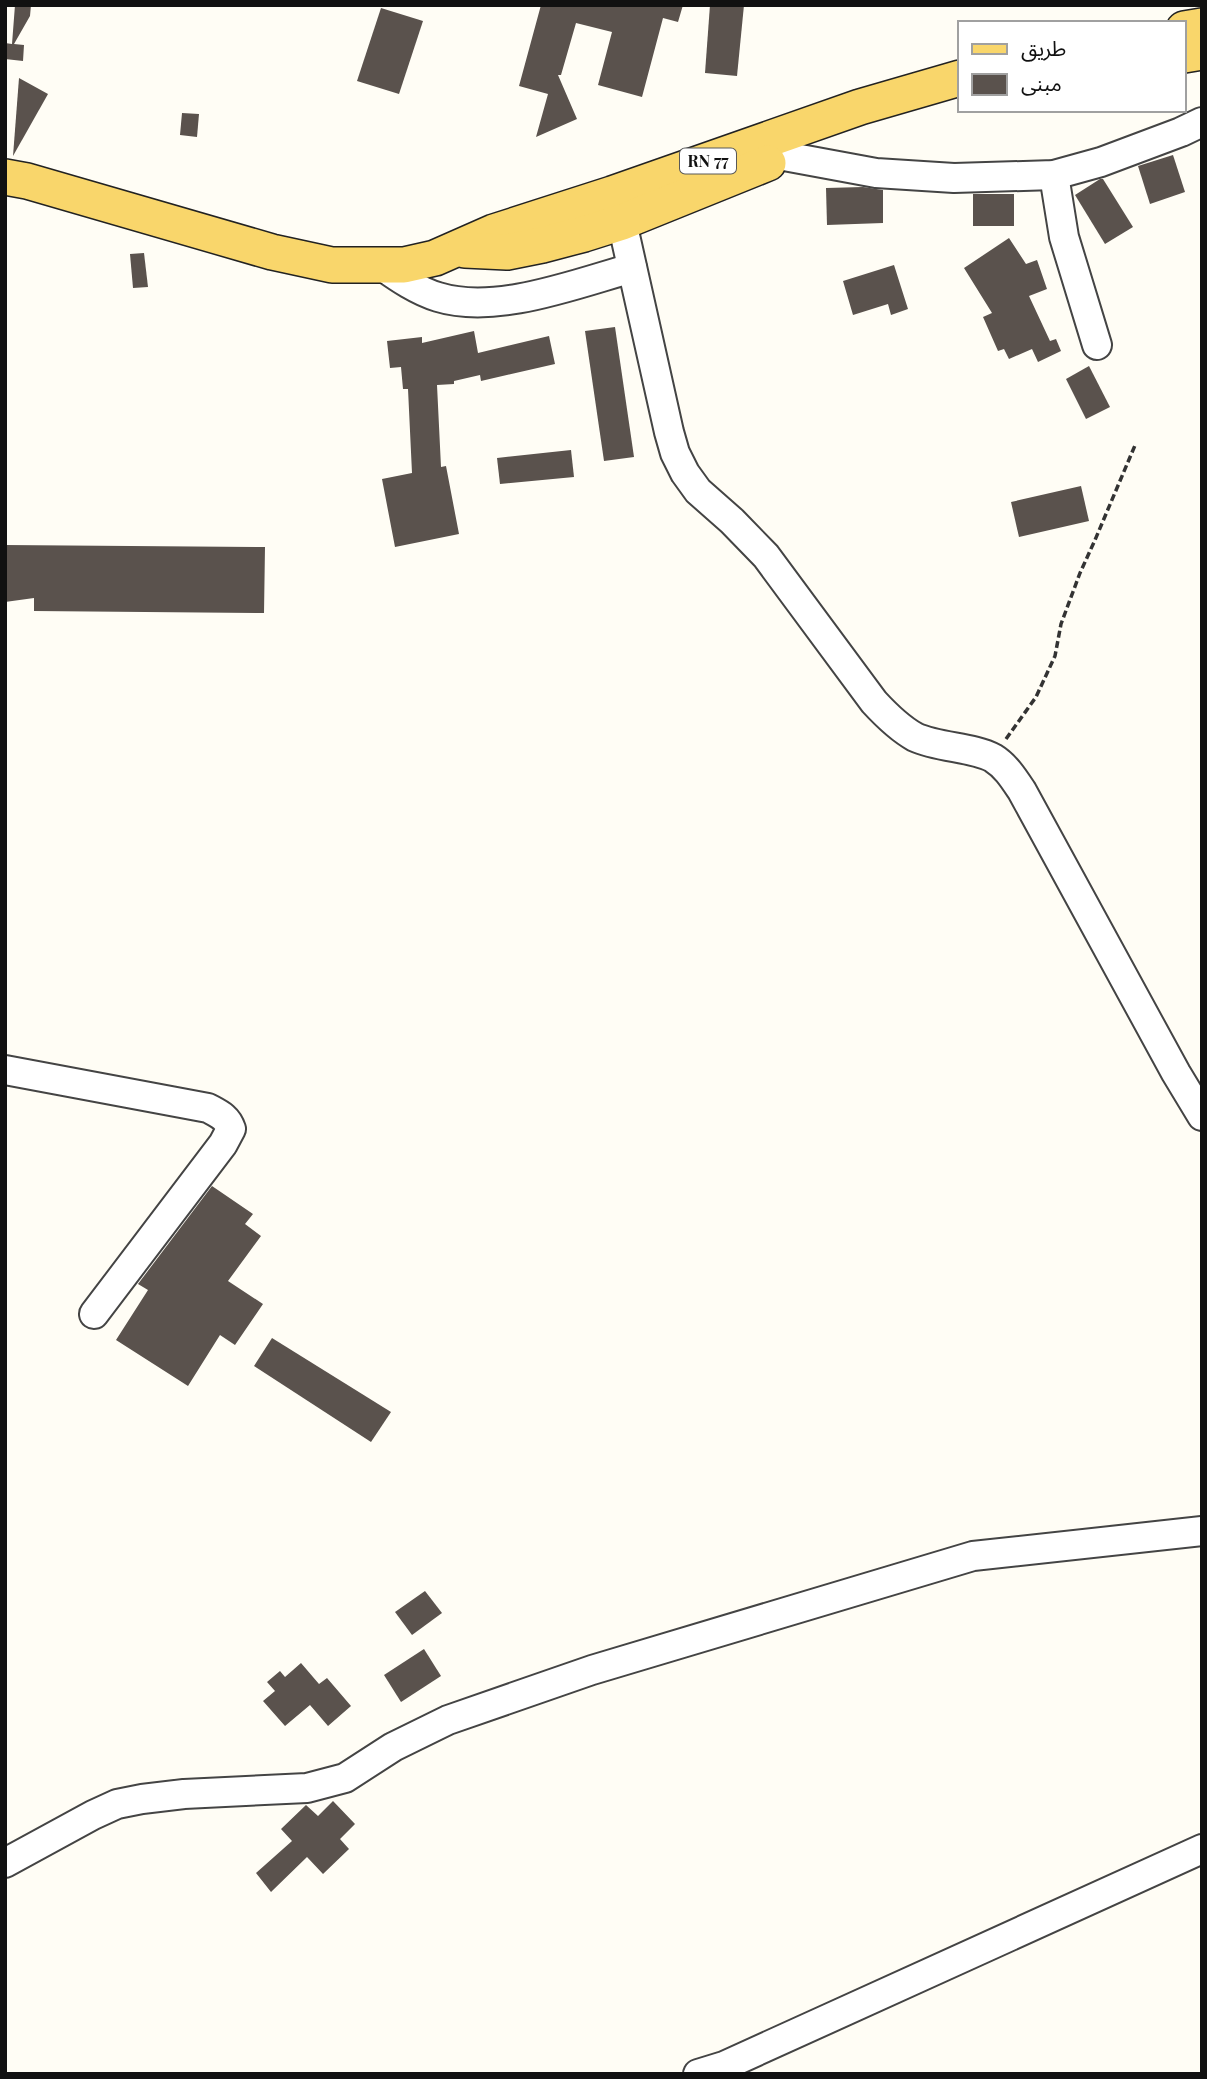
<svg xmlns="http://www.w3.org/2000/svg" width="1207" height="2079" font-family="'Playfair Display','Noto Sans Arabic',serif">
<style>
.building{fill:#5a524d}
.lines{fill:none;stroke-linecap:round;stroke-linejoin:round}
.minor-casing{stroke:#444;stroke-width:32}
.major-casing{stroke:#222;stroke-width:38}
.path{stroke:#333;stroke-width:3.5;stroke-dasharray:7 3.5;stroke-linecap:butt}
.minor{stroke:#fff;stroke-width:28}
.major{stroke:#f9d66b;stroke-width:35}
.labels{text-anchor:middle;stroke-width:7;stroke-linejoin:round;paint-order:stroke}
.shield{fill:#fff;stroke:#585858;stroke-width:2}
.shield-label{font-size:16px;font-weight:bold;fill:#111}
</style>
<rect width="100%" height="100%" fill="#fffdf5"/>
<g class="building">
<path d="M15 5H31L30 16 14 44 24 45 23 61 5 59V43L12 44Z"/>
<path d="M541 5H683L678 22 663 18 642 97 598 85 612 32 576 23 561 75H558L577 119 536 137 548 94 519 86Z"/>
<path d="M710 5H744L737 76 705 73Z"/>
<path d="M381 8 423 21 399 94 357 81Z"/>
<path d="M19 78 48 94 13 156Z"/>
<path d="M182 113 199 114 197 137 180 135Z"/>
<path d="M1173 155 1185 192 1150 204 1138 166Z"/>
<path d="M1100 179H1103L1133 227 1105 244 1075 195Z"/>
<path d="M863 187 883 190V223L827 225 826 188Z"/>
<rect x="973" y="194" width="41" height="32"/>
<path d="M1009 238 1026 264 1037 260 1047 289 1029 296 1050 341 1056 339 1061 351 1038 362 1032 349 1009 359 1004 349 998 351 983 317 992 313 964 268Z"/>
<path d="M144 253 148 287 133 288 130 254Z"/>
<path d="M894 265 908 309 891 315 888 304 853 315 843 281Z"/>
<path d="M615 327 634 457 604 461 585 331Z"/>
<path d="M474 331 478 353 549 336 555 364 481 381 480 375 454 381V384L437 385 441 467 446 466 459 534 395 547 382 479 412 473 408 389H403L401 367 390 368 387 341 422 337V343Z"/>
<path d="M1089 366 1110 407 1086 419 1066 379Z"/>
<path d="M571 450 574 477 500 484 497 458Z"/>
<path d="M1081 486 1089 521 1019 537 1011 502Z"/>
<path d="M5 545 265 547 264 613 34 611V598L5 602Z"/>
<path d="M212 1186 253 1214 245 1224 261 1236 228 1281 263 1304 235 1345 220 1335 188 1386 116 1340 148 1290 138 1284Z"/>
<path d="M272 1338 391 1412 371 1442 254 1366Z"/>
<path d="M425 1591 442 1613 412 1635 395 1612Z"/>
<path d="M424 1649 441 1676 401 1702 384 1675Z"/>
<path d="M301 1663 319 1684 327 1678 351 1706 328 1726 310 1705 285 1726 263 1701 275 1691 267 1682 280 1671 285 1677Z"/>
<path d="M333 1801 355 1824 340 1839 349 1849 323 1874 307 1857 271 1892 256 1873 292 1841 281 1829 306 1805 318 1816Z"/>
</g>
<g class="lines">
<defs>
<g id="minor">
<path d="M784 156 876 173 954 178 1054 175 1101 162 1181 132 1202 122"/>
<path d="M1054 175 1064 237 1097 345"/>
<path d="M622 222 669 432 675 453 685 473 698 491 732 521 766 556 874 702C886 715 899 728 915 737 939 748 973 747 993 758 1006 766 1014 779 1022 791L1176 1073 1202 1116"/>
<path d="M382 266C399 278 418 291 438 297 496 315 575 284 632 268"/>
<path d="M5 1070 208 1108C219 1114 227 1117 231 1129L223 1144 94 1314"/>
<path d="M5 1863 93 1815 117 1804 142 1799 184 1794 307 1788 345 1778 393 1747 448 1720 592 1670 973 1556 1202 1531"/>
<path d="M698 2074 724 2066 1202 1849"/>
</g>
<g id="major">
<path d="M1184 29 1202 26"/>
<path d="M1184 55 1202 52"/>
<path d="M5 177 27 181 272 252 332 265H404L435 258 494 232 612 194 860 107 960 78"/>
<path d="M465 250 507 252 542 245 584 234 622 222 768 163"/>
</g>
</defs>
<use href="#minor" class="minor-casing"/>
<use href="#major" class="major-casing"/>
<path class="path" d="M1006 739 1036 697 1055 656 1061 624 1080 573 1095 540 1136 443"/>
<use href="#minor" class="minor"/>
<use href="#major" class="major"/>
</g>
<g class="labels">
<rect class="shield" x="680" y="148.5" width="56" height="25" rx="5"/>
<g class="shield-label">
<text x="708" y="167">RN 77</text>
</g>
</g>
<rect width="1207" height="2079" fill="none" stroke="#111111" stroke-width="14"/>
<rect x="958" y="21" width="228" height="91" fill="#ffffff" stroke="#a0a0a0" stroke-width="2"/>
<rect x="972" y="44" width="35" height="10" fill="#f9d66b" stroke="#a0a0a0" stroke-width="2"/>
<text x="1021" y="56" font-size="21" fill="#111111">طريق</text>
<rect x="972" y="74" width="35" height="21" fill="#5a524d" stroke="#a0a0a0" stroke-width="2"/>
<text x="1021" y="91" font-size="21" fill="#111111">مبنى</text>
</svg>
